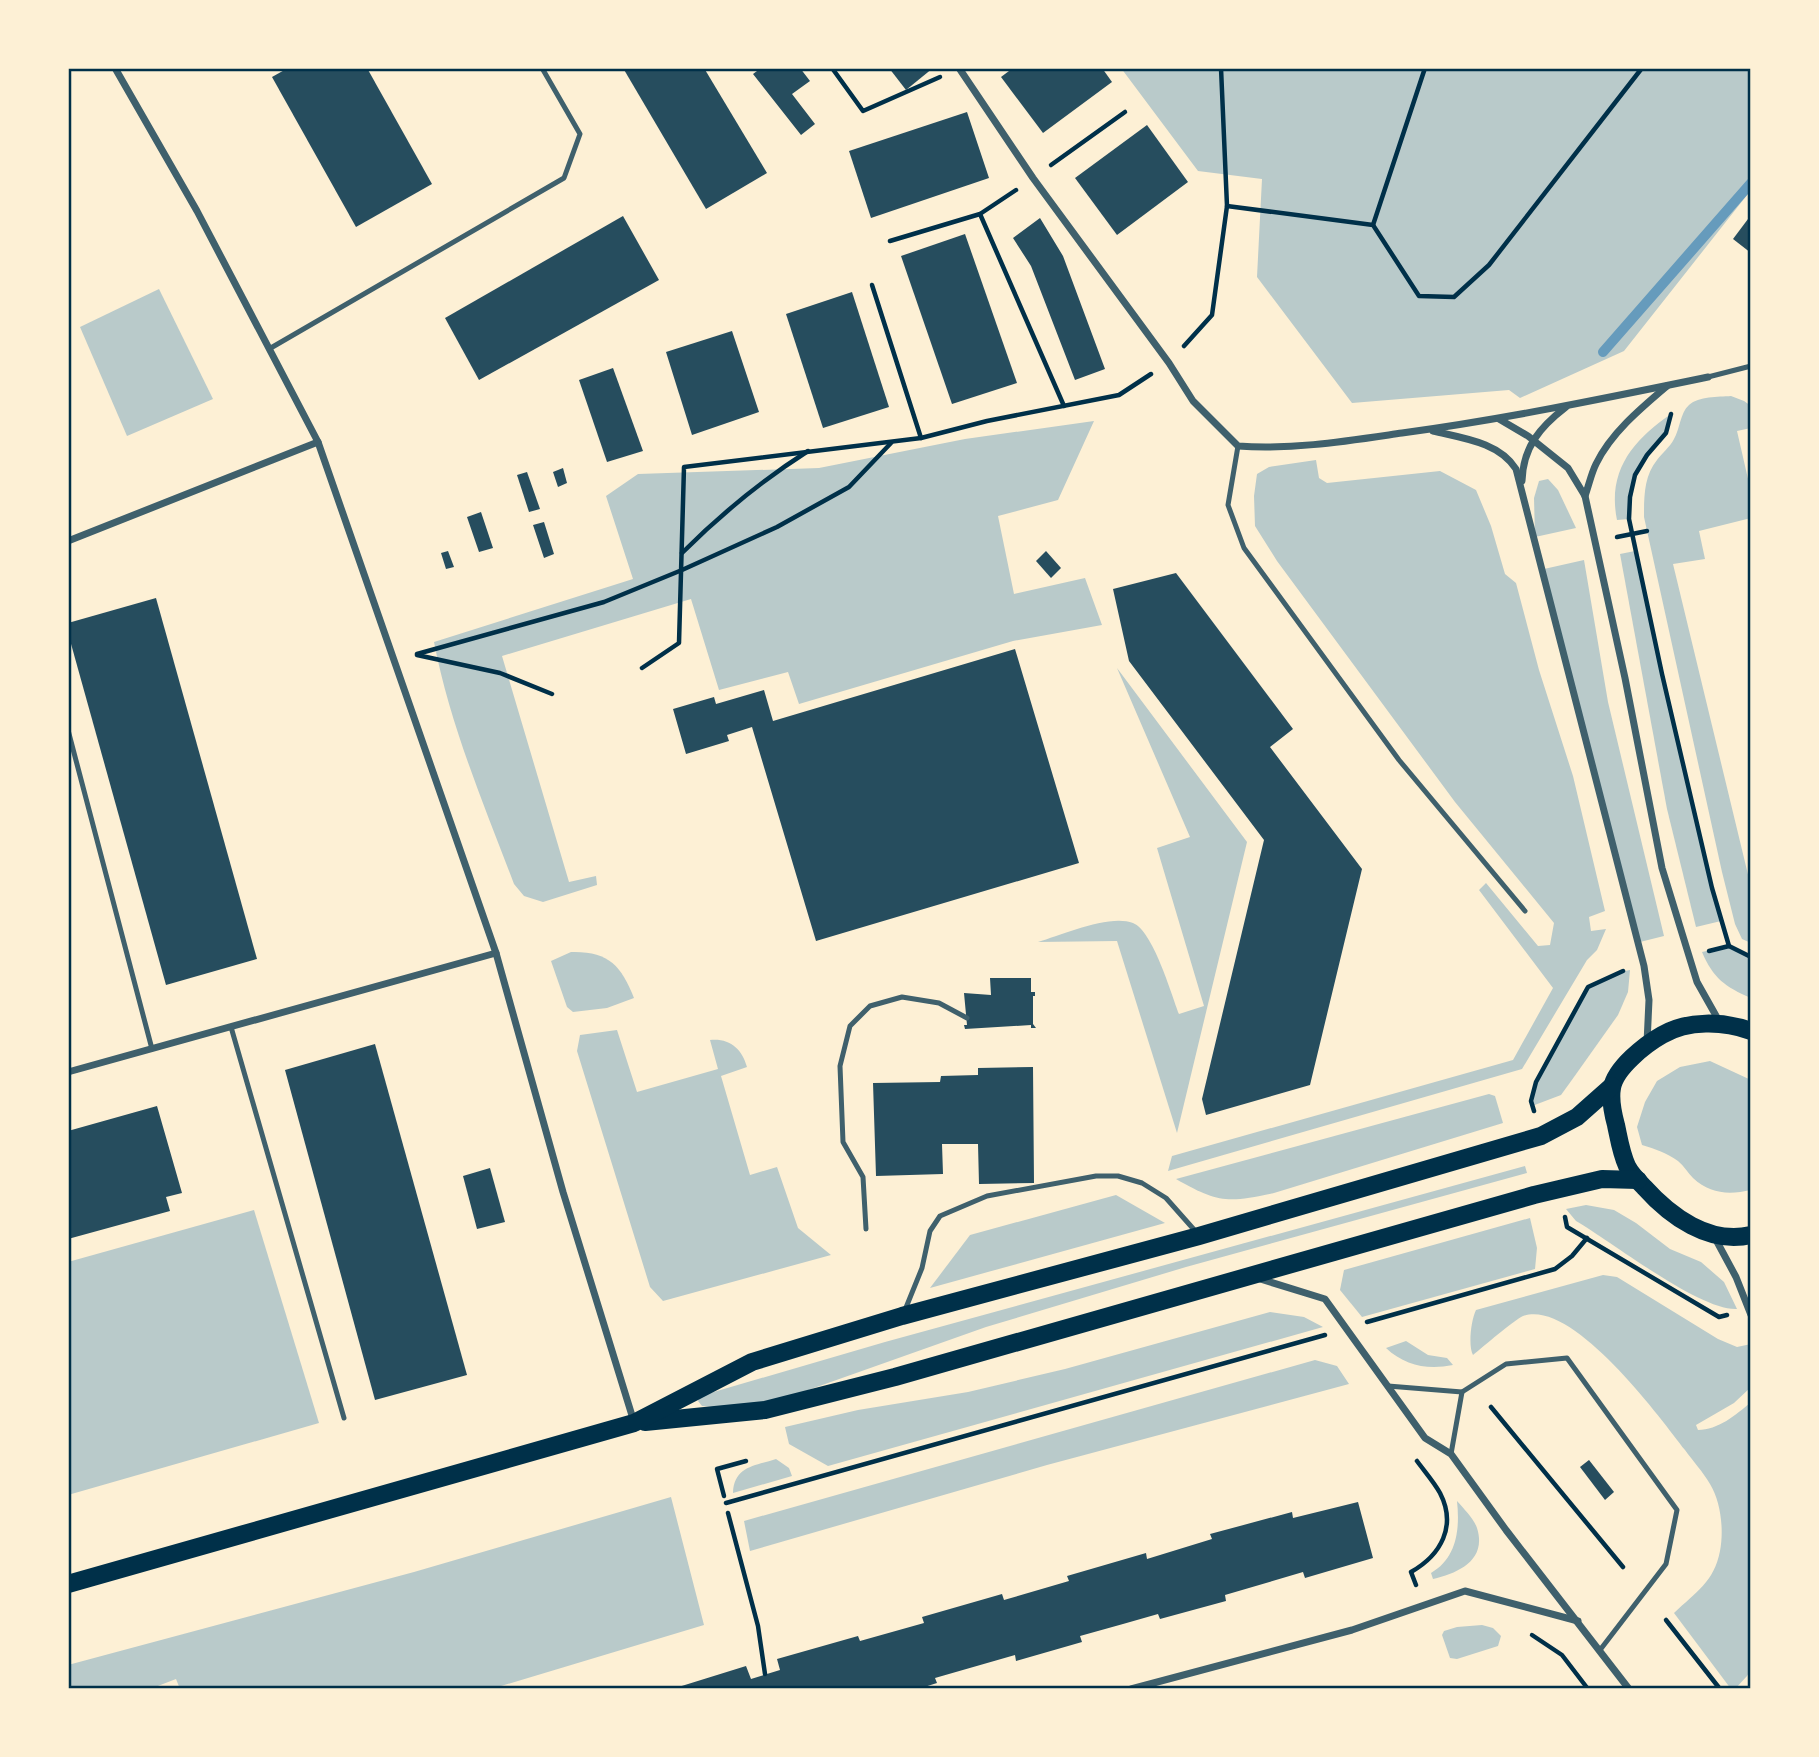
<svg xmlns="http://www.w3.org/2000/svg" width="1819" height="1757" font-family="'Sofia Sans Condensed',sans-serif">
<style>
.green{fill:#b9caca}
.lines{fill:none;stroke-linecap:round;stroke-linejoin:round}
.stream{stroke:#669bbc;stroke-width:10}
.building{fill:#264d5e}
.path{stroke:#003049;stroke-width:4.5}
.service{stroke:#3f606c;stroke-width:5}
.minor{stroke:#3f606c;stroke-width:7}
.primary{stroke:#003049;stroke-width:18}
.neatline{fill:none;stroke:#003049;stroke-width:2.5}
</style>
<rect width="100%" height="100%" fill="#fdf0d5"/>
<g class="green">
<path d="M1121 68H1751V190L1624 351 1520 398 1509 390 1352 403 1257 277 1262 179 1198 171Z"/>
<path d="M159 289 213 399 127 436 80 327Z"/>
<path d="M1731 396 1744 401 1751 406V428L1737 431 1751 492V518L1699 531 1705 559 1673 564 1751 887V943L1742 939 1735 924 1722 872 1644 517C1644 497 1644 476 1657 460 1662 453 1670 447 1674 439 1680 429 1680 413 1689 405 1699 396 1718 397 1731 396Z"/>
<path d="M1671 414 1666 433 1635 475 1629 519 1617 520C1607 471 1633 440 1671 414Z"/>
<path d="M1094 421 1058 500 998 516 1014 594 1085 578 1102 625 1013 641 799 704 788 672 719 690 691 599 502 656 569 882 596 876 597 885 543 902 524 896 514 884C484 805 450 725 434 642L633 579 606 496 638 474 819 468 965 439Z"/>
<path d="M1316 460 1319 478 1327 483 1440 471 1476 490 1491 526 1505 574 1516 583 1539 670 1573 776 1605 911 1589 917 1591 931 1606 929 1597 950 1587 960 1522 1069 1168 1171 1172 1156 1513 1060 1553 988 1479 890 1486 883 1538 946 1550 945 1554 923 1455 802 1277 561 1255 526 1254 496 1257 474 1269 467Z"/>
<path d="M1548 479 1558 490 1576 528 1535 537 1534 498 1539 481Z"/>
<path d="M1635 551 1721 921 1696 927 1667 809 1620 554Z"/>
<path d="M1584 560 1608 702 1664 936 1636 943 1544 569Z"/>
<path d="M1117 668 1247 842 1177 1133 1117 941 1038 942C1062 935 1109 914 1133 923 1153 931 1171 993 1179 1014L1204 1006 1157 848 1190 837Z"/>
<path d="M1729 946 1751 957V998C1725 987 1713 978 1702 952Z"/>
<path d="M571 952C608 951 621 965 634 998L607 1008 573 1012 567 1007 551 961Z"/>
<path d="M1630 970 1628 992 1618 1015 1574 1077 1561 1095 1532 1106 1536 1082 1588 987 1615 973Z"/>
<path d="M617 1030 637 1092 718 1069 710 1040C730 1038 742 1049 747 1067L721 1076 750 1175 777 1167 798 1228 831 1255 663 1301 650 1287 577 1051 580 1035Z"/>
<path d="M1710 1061 1751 1080V1190C1729 1195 1710 1194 1693 1178 1688 1173 1684 1166 1678 1161 1667 1153 1655 1149 1642 1145L1637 1127 1645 1102 1657 1081 1680 1067Z"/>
<path d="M1489 1094 1495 1096 1503 1123 1274 1193C1227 1203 1218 1203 1176 1179Z"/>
<path d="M1525 1166 1527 1173 1186 1267 986 1327 780 1400 724 1408 702 1406 698 1401 700 1396 885 1342Z"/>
<path d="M1116 1195 1165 1223 930 1288 970 1235Z"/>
<path d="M1586 1205 1614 1210 1636 1223 1670 1249 1701 1262 1724 1282 1737 1309C1700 1311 1612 1242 1576 1221L1566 1209Z"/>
<path d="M254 1210 319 1423 68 1495V1262Z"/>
<path d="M1530 1218 1537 1248 1535 1269 1362 1317 1340 1290 1344 1270Z"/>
<path d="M1603 1275 1617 1277 1718 1339 1737 1347 1751 1344V1387L1734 1403 1696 1425 1698 1430C1718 1430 1736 1415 1751 1402V1669L1747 1676 1735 1689H1731L1674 1613C1696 1592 1714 1582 1720 1551 1724 1530 1721 1502 1710 1484 1703 1472 1693 1461 1685 1450 1659 1416 1572 1298 1523 1316 1514 1320 1483 1347 1473 1355 1468 1346 1471 1320 1476 1310Z"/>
<path d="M1270 1312 1304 1317 1323 1327 828 1466 789 1444 785 1427 858 1410 968 1392 1065 1369Z"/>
<path d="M1406 1341 1428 1355 1447 1358 1453 1365C1428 1370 1405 1366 1386 1348Z"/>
<path d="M1315 1360 1337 1366 1349 1384 1047 1465 750 1551 744 1521Z"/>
<path d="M776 1459 789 1468 792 1476 733 1493C734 1466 755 1466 776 1459Z"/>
<path d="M671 1497 704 1625 491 1689H180L176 1679 150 1689H68V1665L414 1572Z"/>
<path d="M1457 1501C1464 1509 1474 1519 1477 1528 1487 1560 1459 1573 1433 1579L1431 1573C1457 1558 1460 1529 1457 1501Z"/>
<path d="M1482 1625 1493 1628 1501 1636 1498 1646 1457 1659 1450 1658 1442 1635 1444 1631 1457 1627Z"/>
</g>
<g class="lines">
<path class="stream" d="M1603 352 1751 183"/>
</g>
<g class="building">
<path d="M288 68H367L432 184 356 227 272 77Z"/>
<path d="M623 68H704L767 173 706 209Z"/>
<path d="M761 68H800L810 81 792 94 815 124 801 135 753 74Z"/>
<path d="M889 68H933L906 90Z"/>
<path d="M1013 68H1102L1112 82 1043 133 1001 77Z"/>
<path d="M967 112 989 178 871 218 849 151Z"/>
<path d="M1147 125 1188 182 1117 235 1075 178Z"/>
<path d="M1751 215V253L1733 239Z"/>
<path d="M623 216 659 280 479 380 445 318Z"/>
<path d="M1040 218 1063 256 1105 369 1075 380 1031 266 1013 238Z"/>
<path d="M965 234 1017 383 952 404 901 256Z"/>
<path d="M852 292 889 407 823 428 786 314Z"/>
<path d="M732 331 759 412 692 435 666 352Z"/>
<path d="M613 368 643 451 607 462 579 380Z"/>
<path d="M563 468 567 483 558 487 553 472Z"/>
<path d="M527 472 540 509 529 512 517 475Z"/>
<path d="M481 512 493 548 479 552 467 517Z"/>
<path d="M544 522 554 554 544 558 533 525Z"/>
<path d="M448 551 454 567 446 569 441 553Z"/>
<path d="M1046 551 1061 568 1051 578 1036 561Z"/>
<path d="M1176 573 1293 729 1270 747 1362 869 1310 1085 1206 1115 1202 1099 1264 840 1129 661 1113 589Z"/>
<path d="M156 598 257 959 166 985 68 633V623Z"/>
<path d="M1015 649 1079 863 816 941 752 727 727 735 729 741 686 754 673 709 714 697 716 704 764 690 773 721Z"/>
<path d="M990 978H1031V992H1035V996H1033V1024L1036 1028H1031V1025L965 1029 964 1025H967L964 993 991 995Z"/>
<path d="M375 1044 467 1375 375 1400 285 1070Z"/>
<path d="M1033 1067 1034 1183 979 1184 978 1144H942L943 1174 876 1176 873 1083 940 1082 941 1076 978 1075V1068Z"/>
<path d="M157 1106 182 1193 166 1197 170 1211 68 1239V1131Z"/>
<path d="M490 1168 505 1222 477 1229 463 1176Z"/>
<path d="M1589 1460 1614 1492 1605 1500 1580 1467Z"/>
<path d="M1358 1502 1373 1558 1305 1578 1303 1572 1225 1595 1226 1601 1160 1619 1158 1614 1123 1624 1080 1636 1082 1642 1016 1661 1015 1655 935 1678 937 1683 918 1689H672L746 1666 751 1679 780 1670 777 1659 858 1636 860 1641 924 1623 922 1617 1002 1594 1004 1600 1069 1581 1067 1576 1146 1553 1147 1559 1212 1539 1210 1534 1292 1512 1293 1518Z"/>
</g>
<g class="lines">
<g class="path">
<path d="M832 68 863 111 940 77"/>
<path d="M1051 165 1125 112"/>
<path d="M1227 206 1373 225 1419 296 1454 297 1489 265 1642 68"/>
<path d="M980 214 1064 406"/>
<path d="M1373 225 1425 68"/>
<path d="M890 241 980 214 1016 190"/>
<path d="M872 285 921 438"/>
<path d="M1184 346 1212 315 1227 206 1221 68"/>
<path d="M1671 414 1666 433 1647 455 1635 475 1630 497 1629 519 1662 674 1712 888 1729 946"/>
<path d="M1617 537 1647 531"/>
<path d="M682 553C721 514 761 481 808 451"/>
<path d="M417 654 604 602 682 570 777 527 849 487 891 443"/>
<path d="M417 655 500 673 552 694"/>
<path d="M642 668 679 643 684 467 921 438 987 421 1119 395 1151 374"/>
<path d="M1709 951 1729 946 1751 957"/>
<path d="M1534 1111 1531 1101 1536 1082 1588 987 1623 971"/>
<path d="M1565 1217 1567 1227 1719 1317 1727 1315"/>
<path d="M1367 1322 1555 1269 1572 1256 1587 1238"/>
<path d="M1491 1407 1623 1567"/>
<path d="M724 1496 717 1469 746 1461"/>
<path d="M726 1503 1325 1335"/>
<path d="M728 1513 758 1626 765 1674"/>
<path d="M1416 1585 1411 1572C1441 1555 1457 1526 1440 1493 1434 1482 1425 1472 1417 1461"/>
<path d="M1666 1620 1720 1689"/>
<path d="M1532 1635 1562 1655 1588 1689"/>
</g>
<g class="service">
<path d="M269 349 564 178 580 134 542 68"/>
<path d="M1708 377 1751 366"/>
<path d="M1238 446 1228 505 1244 548 1399 760 1525 911"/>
<path d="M68 730 152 1049"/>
<path d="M231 1027 344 1418"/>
<path d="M866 1229 863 1177 843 1142 840 1066 850 1026 870 1006 902 997 939 1003 967 1018"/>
<path d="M905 1310 922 1268 930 1231 940 1216 987 1196 1096 1176H1118L1142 1183 1166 1198 1197 1233"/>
<path d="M1388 1386 1462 1392 1506 1364 1567 1358 1677 1510 1666 1564 1600 1650"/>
<path d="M1451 1454 1462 1392"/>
</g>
<g class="minor">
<path d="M115 68 197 211 318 442 496 953 563 1192 634 1422"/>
<path d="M959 68 1033 178 1169 363 1193 401 1238 446C1293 450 1347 441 1402 433 1505 419 1606 398 1708 377"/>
<path d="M1499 419 1528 436 1568 468 1585 496 1625 678 1662 868 1697 982 1719 1021"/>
<path d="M1433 431C1462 438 1499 442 1516 469L1644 966 1649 1000 1647 1043"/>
<path d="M1522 481C1523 447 1540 427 1566 407"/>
<path d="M1585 496C1589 485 1591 474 1596 464 1611 433 1641 408 1667 386"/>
<path d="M68 541 318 442"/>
<path d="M68 1072 496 953"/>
<path d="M1715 1238 1736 1277 1751 1315"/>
<path d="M1257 1278 1325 1299 1425 1438 1451 1454 1506 1530 1629 1689"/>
<path d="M1131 1689 1352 1630 1465 1591 1578 1621"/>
</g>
<g class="primary">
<path d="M1751 1031C1723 1021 1688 1020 1662 1035 1646 1044 1615 1068 1612 1088 1610 1099 1613 1114 1616 1125 1619 1139 1621 1153 1627 1166 1631 1174 1638 1181 1644 1187 1670 1216 1709 1245 1751 1235"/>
<path d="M645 1422 765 1410 895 1377 1534 1195 1602 1179 1638 1180"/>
<path d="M68 1584 634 1423 752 1362 902 1316 1199 1236 1541 1136 1577 1117 1612 1086"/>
</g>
</g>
<rect width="1819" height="1757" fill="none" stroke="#fdf0d5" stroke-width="140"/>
<rect x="70" y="70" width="1679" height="1617" class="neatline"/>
</svg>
